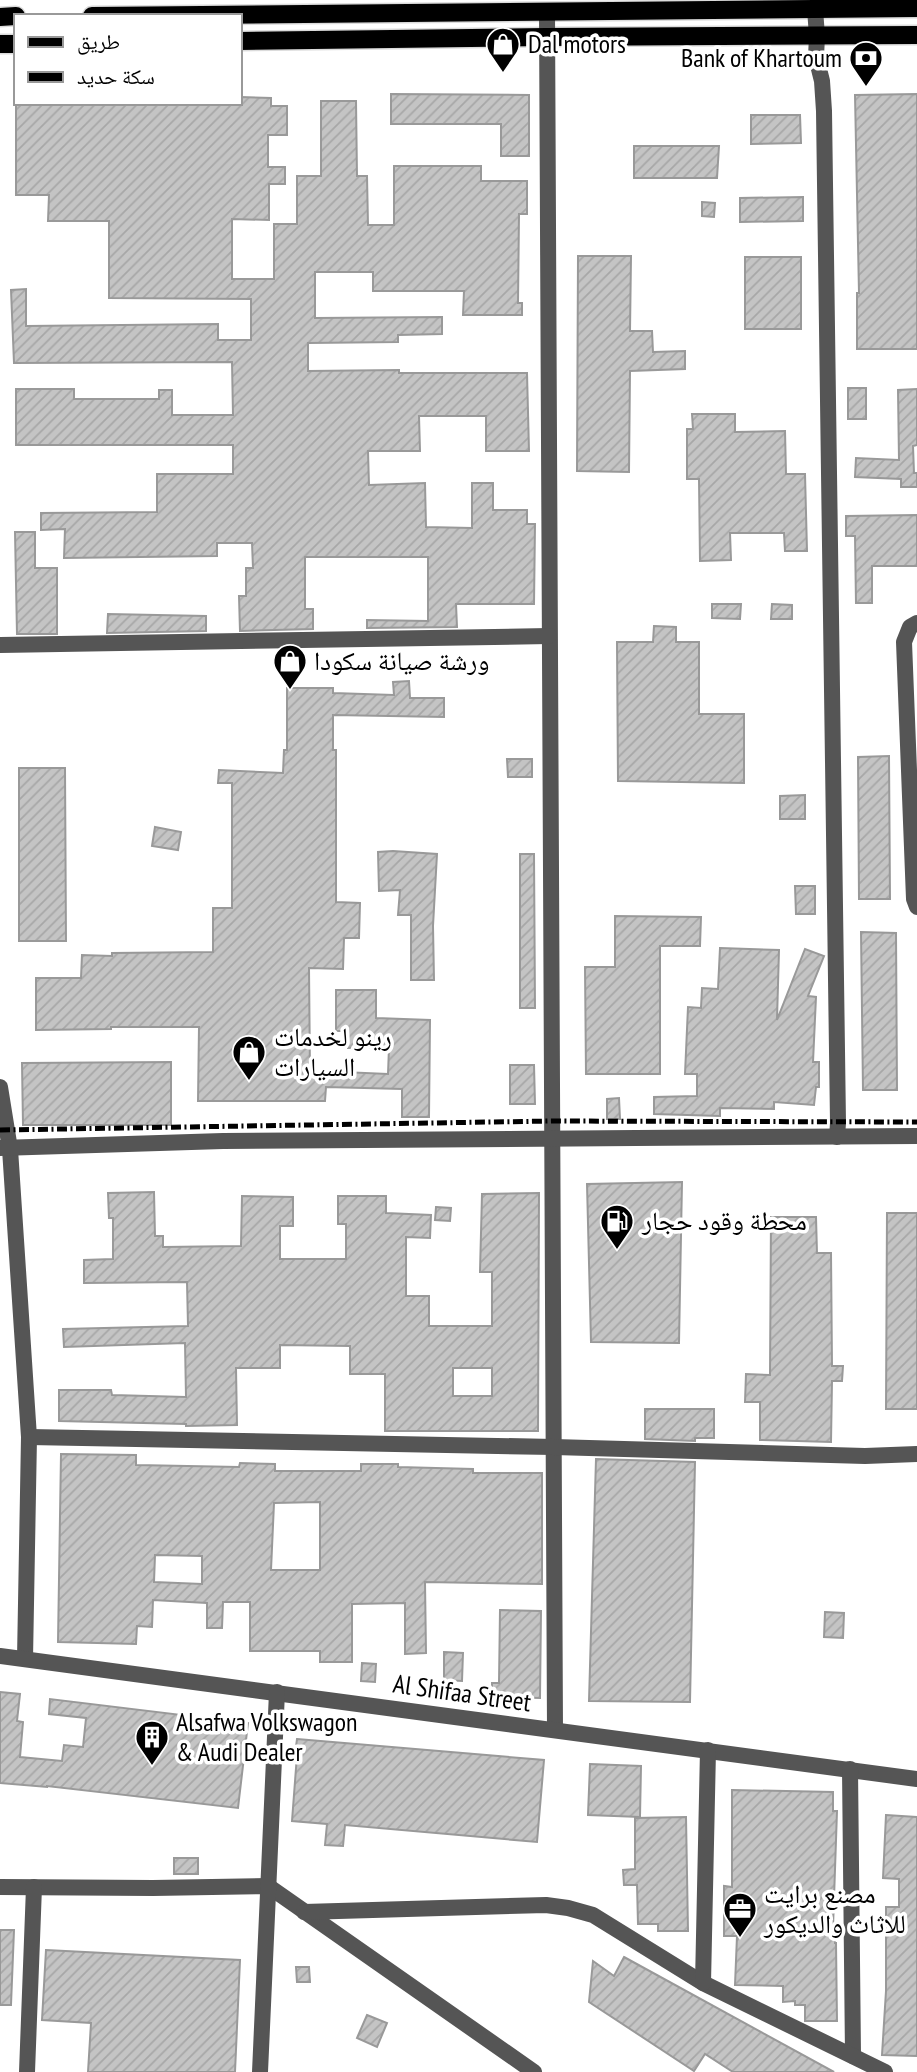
<svg xmlns="http://www.w3.org/2000/svg" width="917" height="2072" font-family="'PT Sans Narrow','Noto Naskh Arabic',sans-serif">
<style>
.building{fill:url(#building-hatch);stroke:#999;stroke-width:2;fill-rule:evenodd}
.lines{fill:none;stroke-linecap:round;stroke-linejoin:round}
.major-casing{stroke:#dbdbdb;stroke-width:21}
.minor{stroke:#555;stroke-width:16}
.major{stroke:#000;stroke-width:18}
.rail{stroke:#000;stroke-width:5;stroke-dasharray:10 3.5 2 3.5;stroke-linecap:butt}
.labels{text-anchor:middle;stroke-width:7;stroke-linejoin:round;paint-order:stroke}
.poi-label{font-size:26px;fill:#000;stroke:#fff;text-anchor:start}
.street-label{font-size:26px;fill:#000;stroke:#fff}
</style>
<defs>
<pattern id="building-hatch" width="6" height="6" patternUnits="userSpaceOnUse" patternTransform="scale(1.75)"><rect width="6" height="6" fill="#c4c4c4"/><path d="M-1 1l2-2M0 6l6-6M5 7l2-2" fill="none" stroke="#a7a7a7"/></pattern>
</defs>
<rect width="100%" height="100%" fill="#fff"/>
<g class="building">
<path d="M391 94 529 95V156H501V124H391Z"/>
<path d="M917 94V349H857V293H859L855 95Z"/>
<path d="M240 97 271 98V106H287V135H268V167H285V184H269V220L232 219V279H274V224H297V176H321V101H356L357 176H367L368 225H394V166H481V181H527V214H519L518 303H522V315H463L464 291H373V272H315V318L442 317V334L398 335V342L308 343V371L399 370V373H527L529 451H486V416H419L420 451H368L369 485 425 483 426 527 472 528V483H493V510H527V524H535L534 604H456L457 627 367 628V620L428 621V557H305V609H313V629L240 631 239 596H246V568H253L252 543H217V556L64 558 65 529 41 530V513L157 512V474H233V445H16V389H74V399H159V390H172V415H233L232 362 14 363 11 290 26 289V326L218 324V340H251V299L109 298V221H48L49 195H16V103H240Z"/>
<path d="M751 115H800L801 143 751 144Z"/>
<path d="M634 146H719L717 178H634Z"/>
<path d="M803 197V221L740 222V198Z"/>
<path d="M702 202 715 203 714 217 702 216Z"/>
<path d="M578 256H631L630 331H652L653 352 685 351V369L630 371 629 472 577 471Z"/>
<rect x="745" y="257" width="56" height="72"/>
<rect x="848" y="388" width="18" height="31"/>
<path d="M917 389V445L913 446 914 473H917V487H901V479L855 477 856 458 899 460 898 390Z"/>
<path d="M692 414H735V432L785 431 786 474H805L807 551H785L784 533H730L731 560 700 561 699 479H687V429H693Z"/>
<path d="M917 515V566H872V603H856L855 536H846V516Z"/>
<path d="M15 532H35V568H57V634H17Z"/>
<path d="M712 604H741L740 619 712 618Z"/>
<path d="M772 604 792 605V619H771Z"/>
<path d="M108 614 206 616V631L107 633Z"/>
<path d="M654 626 676 627V642H699V714H744V783L618 781 617 642H653Z"/>
<path d="M409 681 410 698H444V717L333 715V750H336V902L360 903 359 938H344L343 969 309 968 310 1074 343 1075V1072L388 1074 389 1047 348 1048V1031H336V990H376V1018L430 1020 429 1117H402V1089L326 1087 325 1101H198L199 1027H111V1029L36 1030V978H81L82 955 112 956V953L213 952V908H232V783H218L219 770 283 773 284 750H287V688H333V693L394 695 393 682Z"/>
<path d="M889 756 890 899H859L858 757Z"/>
<path d="M507 759H532V777H508Z"/>
<path d="M19 768H65L66 941H19Z"/>
<path d="M805 795V819H780V796Z"/>
<path d="M155 827 181 832 178 850 152 846Z"/>
<path d="M393 851 437 854 433 926 434 980H411V915H398L400 890 379 891 378 852Z"/>
<path d="M520 854H534L535 1008H520Z"/>
<path d="M795 886H815V914H796Z"/>
<path d="M615 916 701 917 700 946H660V1074H586L585 967H615Z"/>
<path d="M861 932 896 933 897 1090H863Z"/>
<path d="M720 948 779 950 777 1020 805 949 824 956 808 996 816 997 813 1062H819V1087H816L814 1105 774 1102V1109L720 1108V1116L654 1114V1097L697 1096V1074H685L688 1007 701 1008 702 988 718 989Z"/>
<path d="M171 1062V1125H23L22 1063Z"/>
<path d="M510 1065H534L535 1104H510Z"/>
<path d="M619 1098 620 1119H607V1099Z"/>
<path d="M682 1182 679 1343 591 1342 587 1184Z"/>
<path d="M154 1192 155 1236H163V1247L241 1246 242 1196 293 1197V1226H280V1259H346V1224H338V1196H386V1213L431 1215 430 1238 406 1237V1296H429V1326H492V1272H480L482 1194 539 1193 538 1431H385V1374H350V1346L280 1345V1368H236L237 1425 186 1426V1424L59 1421V1390H111L112 1395 186 1397 185 1343 64 1347 63 1329 188 1326 187 1282 84 1283V1260L113 1259V1218H109L108 1193ZM453 1368H492V1396H453Z"/>
<path d="M436 1207 451 1208 450 1221 435 1220Z"/>
<path d="M887 1213H917V1409H886Z"/>
<path d="M771 1217H816L817 1253H831L832 1366H843L842 1381H832L831 1442 760 1440V1402H745L746 1374 770 1375Z"/>
<path d="M645 1409H714V1438H695V1441L645 1439Z"/>
<path d="M61 1454 136 1455V1465L239 1467 240 1463 275 1464V1471H361V1464H398V1467L473 1469V1473H542V1584L425 1582 426 1653 405 1654V1603L352 1604V1662H320V1651H250V1602H223L222 1628H207V1603L153 1600 152 1627 137 1626 136 1644 58 1642ZM320 1502V1570H271L274 1503ZM155 1555 202 1556V1584L154 1582Z"/>
<path d="M596 1459 695 1462 690 1702 589 1701Z"/>
<path d="M500 1610 541 1611 540 1698 492 1697V1683H499Z"/>
<path d="M825 1612 844 1613 843 1638 824 1637Z"/>
<path d="M444 1652 463 1653 462 1681 444 1680Z"/>
<path d="M362 1663 376 1664 375 1682 361 1681Z"/>
<path d="M0 1692 20 1694 17 1721 23 1722 20 1757 62 1761 64 1745 83 1747 86 1718 49 1714 50 1699 248 1723 238 1808 47 1786V1787L0 1783Z"/>
<path d="M297 1739 544 1760 537 1842 345 1825 343 1846 325 1845 327 1824 292 1821 297 1755 295 1754Z"/>
<path d="M590 1764 641 1766 640 1817 588 1815Z"/>
<path d="M732 1790 833 1792V1811H837L833 1928H835V1943H836L837 2021H805V2005H795V2001L783 2002V1986L735 1985 737 1936H724V1886L732 1887Z"/>
<path d="M886 1815 917 1817V2056L882 2055 886 1991V1907H899V1879L883 1878Z"/>
<path d="M686 1817 688 1931H658V1924H638L637 1885H624L623 1870 635 1869V1818Z"/>
<rect x="174" y="1858" width="24" height="16"/>
<path d="M0 1930H14L11 2005H0Z"/>
<path d="M46 1950 240 1960 235 2072H88L91 2023 42 2020Z"/>
<path d="M624 1957 834 2072H733L705 2054 694 2071 589 2002 593 1961 614 1976Z"/>
<path d="M296 1967H309L310 1982H297Z"/>
<path d="M367 2015 387 2023 377 2047 357 2038Z"/>
</g>
<g class="lines">
<defs>
<g id="major">
<path d="M92 16 917 8"/>
<path d="M0 17 16 16"/>
<path d="M240 41 546 37 917 35"/>
<path d="M0 44H16"/>
</g>
</defs>
<use href="#major" class="major-casing"/>
<g class="minor">
<path d="M815 9 817 36 816 57 822 81 824 111 838 1123 837 1137"/>
<path d="M547 11 555 1730"/>
<path d="M917 623 910 627 904 642 914 899 917 907"/>
<path d="M0 645 549 636"/>
<path d="M0 1087 10 1149 29 1437 25 1659"/>
<path d="M0 1148 223 1141 917 1136"/>
<path d="M29 1437 554 1447 865 1456 917 1454"/>
<path d="M0 1656 917 1779"/>
<path d="M850 1769 853 2056"/>
<path d="M0 1887 153 1888 268 1886 534 2072"/>
<path d="M304 1912 546 1905 568 1908 593 1915 703 1983 885 2072"/>
<path d="M703 1983 708 1750"/>
<path d="M27 2072 34 1887"/>
<path d="M260 2072 277 1692"/>
</g>
<use href="#major" class="major"/>
<path class="rail" d="M0 1130 553 1121 917 1122"/>
</g>
<defs>
<symbol id="shop-pin" viewBox="-11 -11 22 30"><path d="M0 17L-7.5 6A9.5 9.5 0 1 1 7.5 6Z" fill="#000" stroke="#fff"/><path d="M-5-2.5h2.3a2.7 3.5 0 0 1 5.4 0H5L5.5 6h-11ZM-1.5-2.5h3a1.5 2.3 0 0 0-3 0Z" fill="#fff"/></symbol>
<symbol id="bank-pin" viewBox="-11 -11 22 30"><path d="M0 17L-7.5 6A9.5 9.5 0 1 1 7.5 6Z" fill="#000" stroke="#fff"/><path d="M-6-4H6V4H-6ZM0-2.3a2.3 2.3 0 1 0 0 4.6a2.3 2.3 0 1 0 0-4.6Z" fill="#fff"/></symbol>
<symbol id="fuel-pin" viewBox="-11 -11 22 30"><path d="M0 17L-7.5 6A9.5 9.5 0 1 1 7.5 6Z" fill="#000" stroke="#fff"/><path d="M-5.5-6h7V0h2V4h1.3V-2.5L3-4.5l.8-.8L6-3V5H2.5V1h-1V6h-7ZM-4.2-4.7v3.2H.2V-4.7Z" fill="#fff"/></symbol>
<symbol id="building-pin" viewBox="-11 -11 22 30"><path d="M0 17L-7.5 6A9.5 9.5 0 1 1 7.5 6Z" fill="#000" stroke="#fff"/><path d="M-4-6H4V6H1V3H-1V6H-4ZM-2.5-4.3h1.7v1.8h-1.7ZM.8-4.3h1.7v1.8H.8ZM-2.5-1h1.7V.8h-1.7ZM.8-1h1.7V.8H.8Z" fill="#fff"/></symbol>
<symbol id="office-pin" viewBox="-11 -11 22 30"><path d="M0 17L-7.5 6A9.5 9.5 0 1 1 7.5 6Z" fill="#000" stroke="#fff"/><path d="M-6-3h4V-5.5h4V-3h4V5H-6ZM-1-4.5V-3h2v-1.5ZM-6 0V1H6V0Z" fill="#fff"/></symbol>
</defs>
<g fill-rule="evenodd">
<use href="#shop-pin" x="484" y="25" width="38" height="52"/>
<use href="#bank-pin" x="847" y="39" width="38" height="52"/>
<use href="#shop-pin" x="271" y="642" width="38" height="52"/>
<use href="#shop-pin" x="230" y="1033" width="38" height="52"/>
<use href="#fuel-pin" x="598" y="1202" width="38" height="52"/>
<use href="#building-pin" x="133" y="1718" width="38" height="52"/>
<use href="#office-pin" x="721" y="1890" width="38" height="52"/>
</g>
<g class="labels">
<g class="poi-label">
<text x="528" y="53">Dal motors</text>
<text x="842" y="67" text-anchor="end">Bank of Khartoum</text>
<text x="314" y="670">ورشة صيانة سكودا</text>
<text x="274" y="1046">رينو لخدمات<tspan x="274" dy="30">السيارات</tspan></text>
<text x="642" y="1230">محطة وقود حجار</text>
<text x="176" y="1731">Alsafwa Volkswagon<tspan x="176" dy="30">&amp; Audi Dealer</tspan></text>
<text x="764" y="1903">مصنع برايت<tspan x="764" dy="30">للاثاث والديكور</tspan></text>
</g>
<g class="street-label">
<text transform="translate(462 1693) rotate(8)" y="9">Al Shifaa Street</text>
</g>
</g>
<rect x="14" y="14" width="228" height="91" fill="#ffffff" stroke="#999999" stroke-width="2"/>
<rect x="28" y="37" width="35" height="10" fill="#000000" stroke="#999999" stroke-width="2"/>
<text x="77" y="49" font-size="21" fill="#000000">طريق</text>
<rect x="28" y="72" width="35" height="10" fill="#000000" stroke="#999999" stroke-width="2"/>
<text x="77" y="84" font-size="21" fill="#000000">سكة حديد</text>
</svg>
